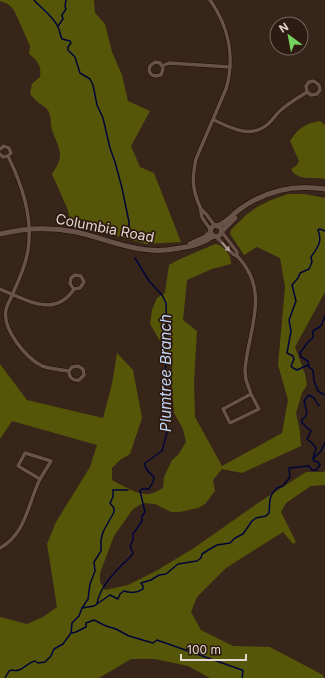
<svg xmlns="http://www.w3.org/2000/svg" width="325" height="678" font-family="Inter,sans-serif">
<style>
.green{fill:#555608}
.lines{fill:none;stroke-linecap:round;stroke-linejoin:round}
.stream{stroke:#000539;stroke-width:1.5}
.street-casing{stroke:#1e0d05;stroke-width:4.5}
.secondary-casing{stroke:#1e0d05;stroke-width:6}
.street{stroke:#695348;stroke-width:3.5}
.secondary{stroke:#695348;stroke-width:5}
.oneway{fill:#ac9b92}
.labels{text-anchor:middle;stroke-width:3.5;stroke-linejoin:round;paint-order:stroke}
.street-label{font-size:14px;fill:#e3d6cf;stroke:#2d1b11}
.water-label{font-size:15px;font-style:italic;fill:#c3d7fa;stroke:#2d1b11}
</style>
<rect width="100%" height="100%" fill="#38251a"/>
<g class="green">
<path d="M0 0H94L95 13 105 24 112 52 122 75 128 101 150 111 131 146 140 167 154 173 181 242 146 244 72 224 67 208 52 174C66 154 59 150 52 130 50 123 52 115 47 109 45 107 42 105 39 103 36 101 33 97 30 94L32 84 40 77C42 66 37 60 29 54L30 46 14 10 8 4 0 1Z"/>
<path d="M320 121 325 125V179C314 177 297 181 291 169L296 166 299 161 290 141C299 128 304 124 320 121Z"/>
<path d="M288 194H304L325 198V292L295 347 305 374 307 385 302 393 296 413 300 432 301 446 242 473 222 469 213 480 215 491 205 504 198 508 180 512H171L155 504 143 503 133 509 114 536 100 573V582L105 590 128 585 156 571 194 548 258 503 306 472H323L325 471V485L311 486 286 503 281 512 296 542 293 544 283 532 226 568 197 597 191 612 201 630 233 646 270 647 323 675 324 678H210L188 666 155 659H131L99 678H0V617L27 624 43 617 57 607 47 544 56 522 90 467 97 445 12 421 0 439V364L27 400 103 418 112 384 117 353 133 370 142 418 130 454 120 460 112 468V480C120 484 136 494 145 494 151 495 158 491 163 488L164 477 172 460 178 455 186 442 183 429 174 413 172 387V361L150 324 152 310 157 298 165 293 169 265 178 260 215 244C225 245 231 255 231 264L212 269 187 280 183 320 197 331 194 382 195 417 222 466 282 433 288 400 278 365 285 287 280 258 257 247 244 255 230 234 231 230 246 215 257 207 271 200Z"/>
</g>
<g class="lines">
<g class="stream">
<path d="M34 0C41 8 54 17 58 27 60 31 60 35 62 39L70 41 71 43 68 47V50L75 57 80 73 90 79 93 85 97 105 103 118 110 148 115 162 122 188 129 222V237"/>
<path d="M58 26 63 19 62 15 66 9 65 6 66 0"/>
<path d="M325 316 321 326 313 331V338L308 342 300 353 301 357 308 361 309 367 313 370 314 381 318 391 325 395"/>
<path d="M308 365 297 370 293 368 291 366 294 359 293 356 287 353 291 331 289 320 296 301 292 285 298 278 300 273 309 269 312 262 311 257C317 248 323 242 318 230L320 229 325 231"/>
<path d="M313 459 316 448 312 443 307 439 311 431 302 423V419L305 417 307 413 304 401 309 395 314 398 318 405H320"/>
<path d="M313 459 321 451 325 442"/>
<path d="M97 604C99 590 110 577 120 567 124 562 130 559 133 553L130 546 133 540V534L142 521V516L145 512 140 491 142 489H149L153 482 154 477C150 473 144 469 145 463L162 451 167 432 165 380 167 341 166 303 162 295 149 281 135 258"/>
<path d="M82 608 88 599 90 584 95 571 94 562 101 551V540L103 532 114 512V508L110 503 113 497V490H128"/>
<path d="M72 633 76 632 86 627V623L94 620 106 626 116 629 129 636 153 643 157 640 242 670 243 671 242 678"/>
<path d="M5 678 9 671 12 670C22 673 26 663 35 661L38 663 45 662 51 656 54 649 63 644 71 633 72 623 79 616 82 608 94 606 110 595 118 599 120 594 124 591C130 593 137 593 143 589V586L141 583 151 580 159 575 166 574 178 564 197 561 201 558 202 554 210 549 217 545 230 543 235 538 243 534 252 521 256 518 266 516 269 513 270 499 272 494 277 488 283 486 290 477 289 468 309 466 312 470H316L320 465 318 462 314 461 313 459"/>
</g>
<defs>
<g id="street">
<path d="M210 0C229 27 235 58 226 89L196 159C192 178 192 189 200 207 201 210 201 214 202 217 204 221 208 226 211 230"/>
<path d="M162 66 163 69 161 75 155 76C150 75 148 71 150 66L155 62 160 63 162 66 169 63 230 67"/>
<path d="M214 120C231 128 251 139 268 124 273 120 276 114 281 110 289 103 298 98 307 92L311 95 317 94 320 90 319 85 314 81 309 82 306 86 307 92"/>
<path d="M0 149 4 146 9 148 11 153 8 156"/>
<path d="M0 154 3 157 8 156"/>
<path d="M8 156C22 185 33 217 28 250 26 265 19 280 13 293 11 299 7 304 6 310 2 329 26 358 42 366 51 369 60 370 69 371 69 378 73 381 79 380L84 375 83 369 78 366 72 367 69 371"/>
<path d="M201 209 206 214 215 226"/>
<path d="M222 232 237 252V256"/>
<path d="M216 237C222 241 225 248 231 252 233 255 236 255 238 257 271 292 248 330 245 370L246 380 251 394 223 409 230 423 259 409 251 394"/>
<path d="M0 289C24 299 55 319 74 289L80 288 84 282 81 276 75 275 71 278 70 284 74 289"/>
<path d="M25 453 51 461 40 479 18 466Z"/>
<path d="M0 548C26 534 28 503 40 479"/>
</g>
<g id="secondary">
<circle cx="216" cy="231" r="5.5"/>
<path d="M217 226C227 223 232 215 240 209 265 191 294 184 325 189"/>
<path d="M222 231 235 218"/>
<path d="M0 234C25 228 51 227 76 232 100 237 125 249 150 250 160 251 170 250 180 248 193 247 203 243 214 236"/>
<path d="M190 244 205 237 211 232"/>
</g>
</defs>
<use href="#street" class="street-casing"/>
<use href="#secondary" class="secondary-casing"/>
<use href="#street" class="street"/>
<use href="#secondary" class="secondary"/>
</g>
<defs><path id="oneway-solid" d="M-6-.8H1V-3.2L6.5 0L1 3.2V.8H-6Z"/></defs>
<use class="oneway" href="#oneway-solid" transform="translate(226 247) rotate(48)"/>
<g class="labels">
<g class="street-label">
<text transform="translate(105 228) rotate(11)" y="5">Columbia Road</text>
</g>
<g class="water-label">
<text transform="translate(166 373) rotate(-90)" y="5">Plumtree Branch</text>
</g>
</g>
<g transform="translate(289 36) rotate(328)"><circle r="19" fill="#2d1b11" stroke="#76665d"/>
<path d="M0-3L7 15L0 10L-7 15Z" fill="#73d25d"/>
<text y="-6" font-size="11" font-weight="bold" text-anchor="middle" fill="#e3d6cf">N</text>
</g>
<path d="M181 654v6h65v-6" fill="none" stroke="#e3d6cf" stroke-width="2"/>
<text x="187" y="654" font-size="12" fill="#e3d6cf" stroke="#2d1b11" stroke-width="3" paint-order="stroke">100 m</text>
</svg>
